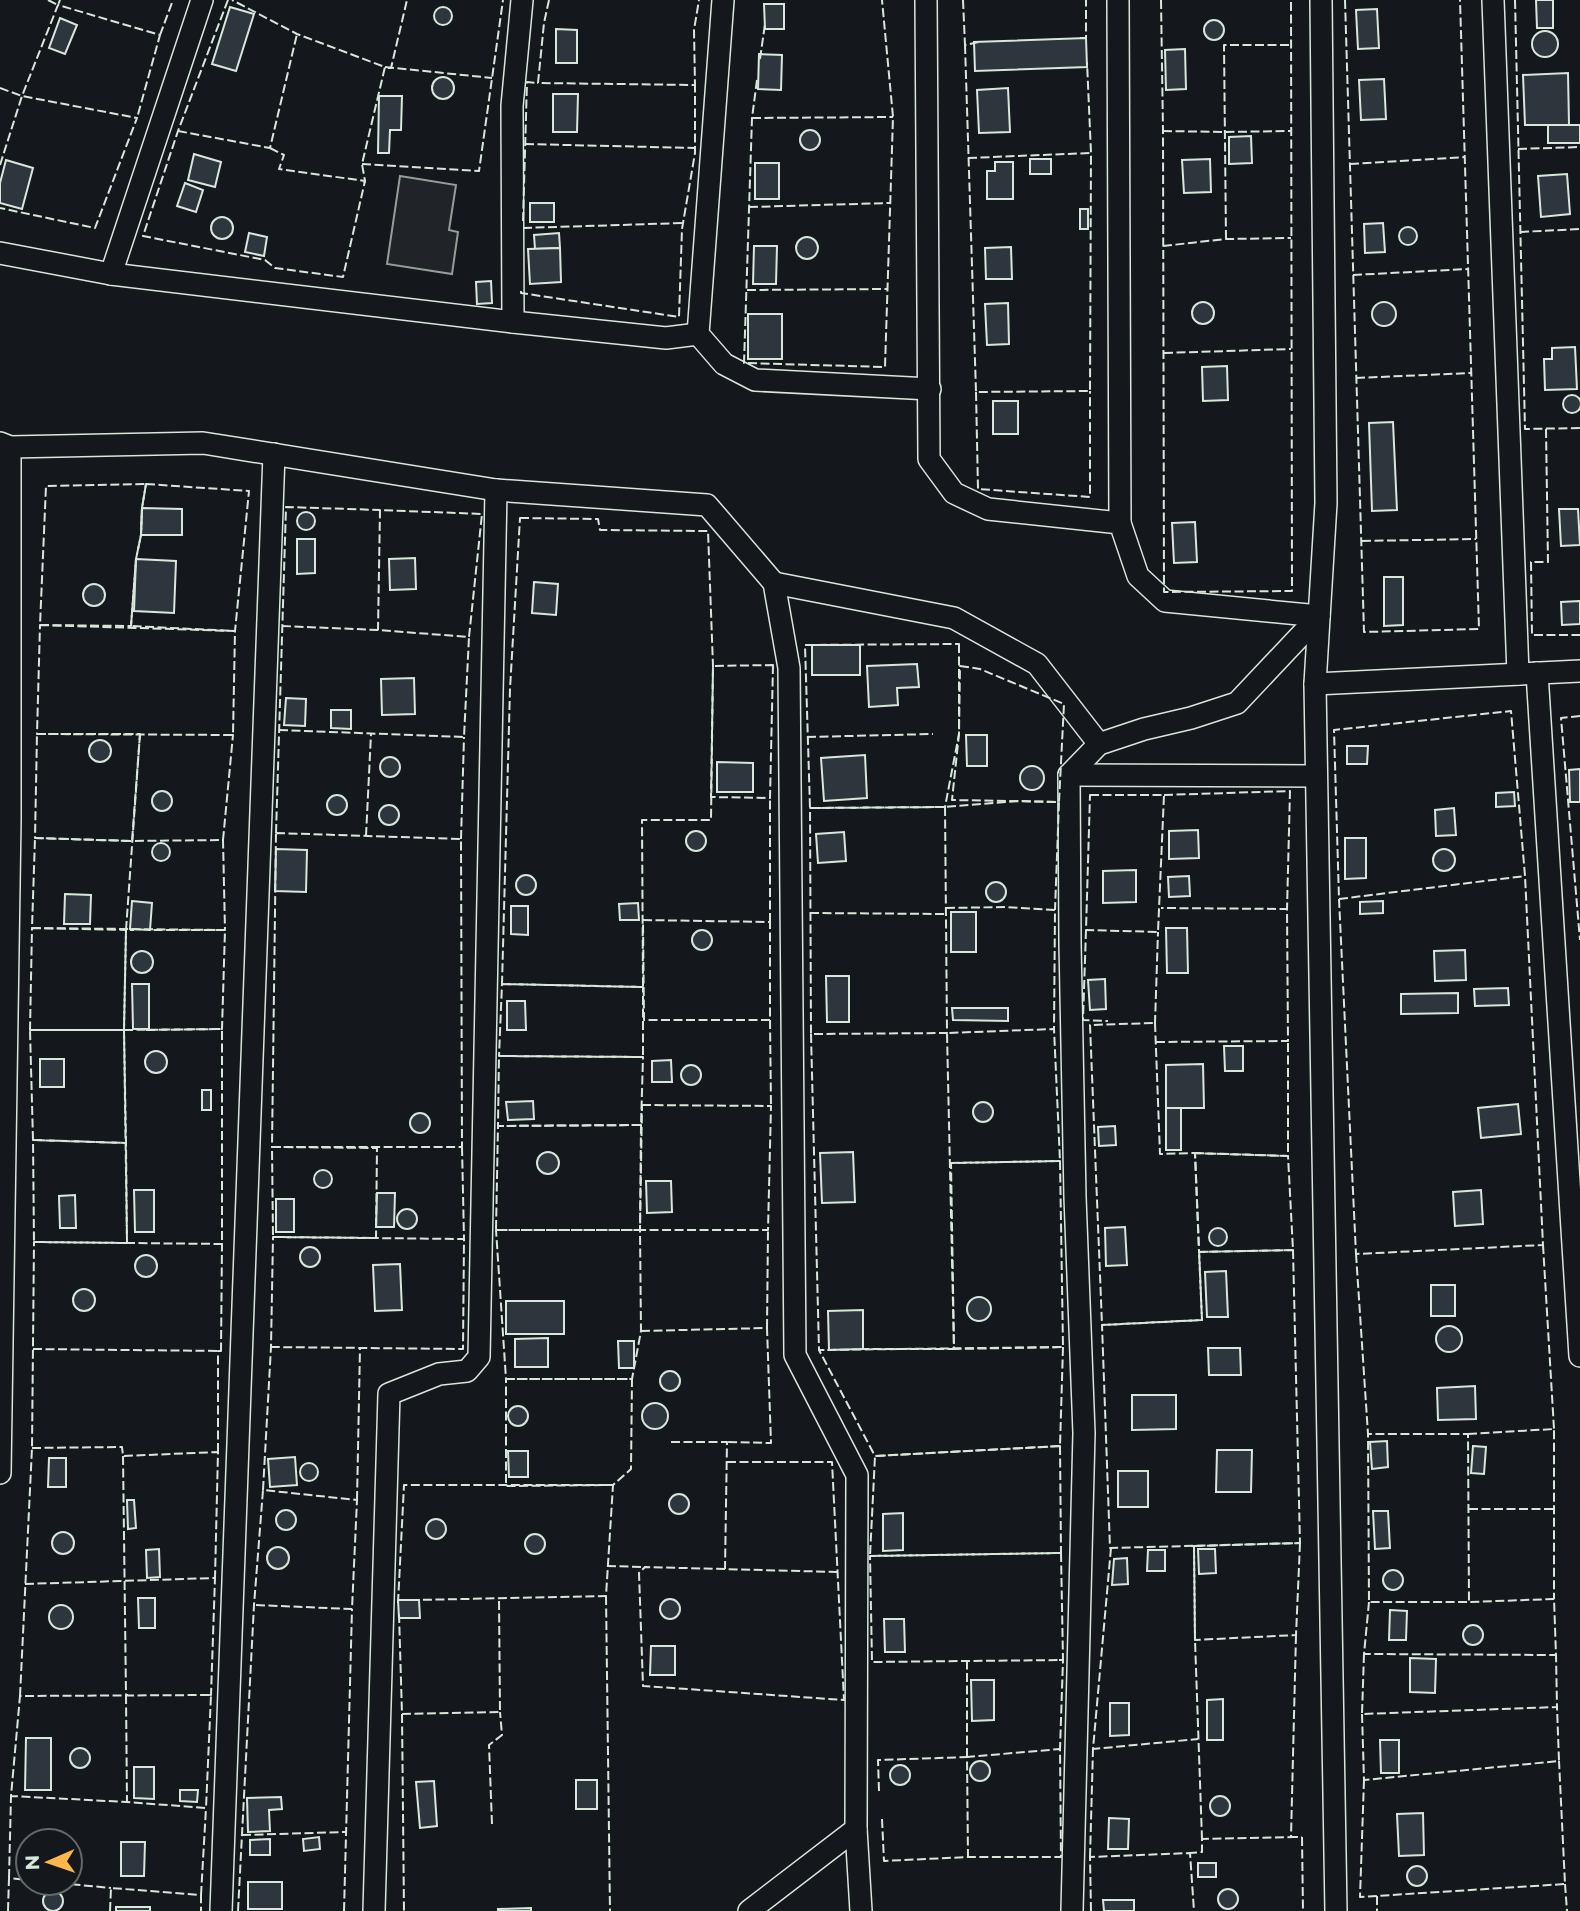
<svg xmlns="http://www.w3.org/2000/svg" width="1580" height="1911" font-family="Montserrat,sans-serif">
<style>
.green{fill:#202428;stroke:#939e99;stroke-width:2}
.building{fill:#2c363c;stroke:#d8e6dc;stroke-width:2}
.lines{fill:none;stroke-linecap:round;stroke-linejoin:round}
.street-casing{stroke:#d8e6dc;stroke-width:24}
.street{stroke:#14181c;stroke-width:21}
.fence{stroke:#d8e6dc;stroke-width:2;stroke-dasharray:9 3.5;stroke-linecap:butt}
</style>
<rect width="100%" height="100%" fill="#14181c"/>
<path class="green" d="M400 176 456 185 449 230 458 232 452 274 387 264Z"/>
<g class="building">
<path d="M1536 0H1553V28H1537Z"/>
<path d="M764 4H784V29H765Z"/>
<circle cx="443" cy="16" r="9"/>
<path d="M230 7 254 14 236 71 212 64Z"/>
<path d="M1377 9 1379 48 1358 49 1356 10Z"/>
<path d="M60 18 77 25 65 54 49 48Z"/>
<circle cx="1214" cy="30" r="10"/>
<path d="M556 29 577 30V63H556Z"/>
<circle cx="1545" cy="44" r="13"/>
<path d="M1086 38 1087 67 975 71 974 42Z"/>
<path d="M1185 49 1186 89 1166 90 1165 50Z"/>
<path d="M759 54 782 55 781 90 758 89Z"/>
<path d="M1568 73 1569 125H1525L1523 75Z"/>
<circle cx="443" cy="88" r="11"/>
<path d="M1384 79 1386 119 1361 120 1359 80Z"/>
<path d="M1008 88 1010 132 979 133 977 90Z"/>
<path d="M553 94H578L577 132H553Z"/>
<path d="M379 96H402L401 130H390L389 153H378Z"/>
<rect x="1548" y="125" width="32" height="18"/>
<circle cx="810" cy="140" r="10"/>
<path d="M1251 136 1252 163 1229 164V137Z"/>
<path d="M194 154 221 162 215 187 188 180Z"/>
<rect x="1030" y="159" width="21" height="15"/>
<path d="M1210 159 1211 192 1184 193 1182 160Z"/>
<path d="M6 160 33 168 22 209 0 203V183Z"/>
<path d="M995 162H1013V199H987V171H995Z"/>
<rect x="755" y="163" width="24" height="36"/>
<path d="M1567 174 1570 214 1541 217 1538 176Z"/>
<path d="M185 183 203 190 196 212 177 206Z"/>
<rect x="530" y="203" width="24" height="19"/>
<rect x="1080" y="209" width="8" height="20"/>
<circle cx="222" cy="228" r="11"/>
<path d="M1383 223 1385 252 1365 253 1364 224Z"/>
<circle cx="1408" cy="236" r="9"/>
<path d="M249 233 267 237 264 256 245 252Z"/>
<path d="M559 233 560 248 535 249 534 235Z"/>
<circle cx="807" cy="248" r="11"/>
<path d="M754 246H777L776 284H753Z"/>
<path d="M1011 247 1012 279H986L985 248Z"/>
<path d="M560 248 561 282 530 284 528 249Z"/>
<path d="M491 281 492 303 477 304 476 282Z"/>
<circle cx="1203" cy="313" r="11"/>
<circle cx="1384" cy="314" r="12"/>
<path d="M1008 303 1009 344 987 345 985 304Z"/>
<rect x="748" y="314" width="34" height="45"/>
<path d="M1575 347 1577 389 1545 390 1544 359H1552V348Z"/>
<path d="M1227 366 1228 400 1203 401 1202 367Z"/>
<circle cx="1572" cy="404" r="9"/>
<rect x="993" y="401" width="25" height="33"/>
<path d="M1393 422 1397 510 1372 511 1369 423Z"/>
<path d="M142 508 182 509V535H141Z"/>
<path d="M1559 509H1578L1580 545 1561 546Z"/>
<circle cx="306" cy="521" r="9"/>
<path d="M1195 522 1197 562 1174 563 1172 523Z"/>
<path d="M297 539H315V573L297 574Z"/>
<path d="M415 558 416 589 390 590 389 559Z"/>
<path d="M136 559 176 561 174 613 134 611Z"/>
<path d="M1384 577H1403V625L1384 626Z"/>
<path d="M534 582 558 584 556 615 532 613Z"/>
<circle cx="94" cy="595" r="11"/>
<path d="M1580 601V624L1562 625 1561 602Z"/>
<rect x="812" y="645" width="48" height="30"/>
<path d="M917 664 919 687 897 688 898 705 869 707 867 666Z"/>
<path d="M414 678 415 714 382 715 381 679Z"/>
<path d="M286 698 306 699 305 726 284 725Z"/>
<path d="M331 710H351V729L331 728Z"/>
<path d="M966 735H987V766H967Z"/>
<circle cx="100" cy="751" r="11"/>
<path d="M1347 746H1368L1367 764H1347Z"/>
<path d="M865 755 867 798 824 801 821 758Z"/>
<circle cx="390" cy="767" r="10"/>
<path d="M717 762 753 763V792H717Z"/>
<circle cx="1032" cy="778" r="12"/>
<path d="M1580 769V802H1570L1569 770Z"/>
<circle cx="162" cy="801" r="10"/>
<path d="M1514 792 1515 806 1496 807V793Z"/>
<circle cx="337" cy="805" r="10"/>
<circle cx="389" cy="815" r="10"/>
<path d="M1454 808 1456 835 1436 836 1435 810Z"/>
<path d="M1198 830 1199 858 1169 859V831Z"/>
<circle cx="696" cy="841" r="10"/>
<path d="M844 832 846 861 818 863 816 834Z"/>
<path d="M1345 838H1366V878L1345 879Z"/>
<circle cx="161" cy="852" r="9"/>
<path d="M276 849 307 850 306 892 275 891Z"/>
<circle cx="1444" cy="860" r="11"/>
<path d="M1136 870V902L1103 903V871Z"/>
<circle cx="526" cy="885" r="10"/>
<path d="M1189 876 1190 896 1169 897 1168 877Z"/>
<circle cx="996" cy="892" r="10"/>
<path d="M65 894 91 895 90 924H64Z"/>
<path d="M132 901 152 903 150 930 130 929Z"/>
<path d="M1383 901V913L1360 914V902Z"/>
<path d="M638 903 639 920H620L619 904Z"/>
<path d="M511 906H528V935L511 934Z"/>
<rect x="951" y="912" width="25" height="40"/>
<path d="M1166 928H1187L1188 973H1167Z"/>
<circle cx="702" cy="940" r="10"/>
<path d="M1465 950 1466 980 1435 981 1434 951Z"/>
<circle cx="142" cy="962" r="11"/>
<path d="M826 976H849V1022H827Z"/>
<path d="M1105 979 1106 1009 1090 1010 1088 980Z"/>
<path d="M132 984H149V1029H133Z"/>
<path d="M1508 988 1509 1005 1475 1006 1474 989Z"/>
<path d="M1458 993V1013L1401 1014V994Z"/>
<path d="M507 1001H525L526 1030H507Z"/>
<path d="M952 1008H1008V1021L953 1020Z"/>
<path d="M1224 1046H1243V1071H1225Z"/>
<circle cx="156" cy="1062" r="11"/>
<rect x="40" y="1059" width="24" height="28"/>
<path d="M671 1060 672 1082H652V1061Z"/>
<path d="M1203 1064 1204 1108H1166V1065Z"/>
<circle cx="691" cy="1075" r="10"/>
<rect x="202" y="1090" width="9" height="20"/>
<path d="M533 1101 534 1119 508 1120 506 1102Z"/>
<circle cx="983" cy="1112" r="10"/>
<path d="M1518 1104 1521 1134 1481 1138 1478 1108Z"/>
<rect x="1166" y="1108" width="15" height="42"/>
<circle cx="420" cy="1123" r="10"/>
<path d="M1115 1126 1116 1145 1099 1146 1098 1127Z"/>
<circle cx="548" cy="1163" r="11"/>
<path d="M853 1152 855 1202 822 1203 820 1153Z"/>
<circle cx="323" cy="1179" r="9"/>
<path d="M646 1181H671L672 1212 647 1213Z"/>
<path d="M134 1190H154V1232H135Z"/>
<path d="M1481 1190 1483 1224 1455 1226 1453 1192Z"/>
<path d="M377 1193H395L394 1227H376Z"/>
<path d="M75 1195 76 1228H60L59 1196Z"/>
<rect x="276" y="1199" width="18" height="33"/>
<circle cx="407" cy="1219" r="10"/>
<path d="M1125 1227 1127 1265 1106 1266 1105 1228Z"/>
<circle cx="1218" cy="1237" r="9"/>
<circle cx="310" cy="1257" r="10"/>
<circle cx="146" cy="1266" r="11"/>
<path d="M400 1264 402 1310 375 1311 373 1265Z"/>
<path d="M1226 1271 1228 1317H1207L1205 1272Z"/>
<rect x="1431" y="1285" width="24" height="31"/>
<circle cx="84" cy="1300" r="11"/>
<circle cx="979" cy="1309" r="12"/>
<rect x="506" y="1301" width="58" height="33"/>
<path d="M863 1310V1349L829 1350 828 1311Z"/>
<circle cx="1449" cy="1339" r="13"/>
<path d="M548 1338V1367H515V1339Z"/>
<path d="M618 1341H634V1368H619Z"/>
<path d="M1208 1348H1240L1241 1375H1209Z"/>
<circle cx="670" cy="1381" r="10"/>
<path d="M1475 1386 1476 1419 1438 1420 1437 1388Z"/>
<path d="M1132 1395H1176V1429L1132 1430Z"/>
<circle cx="655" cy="1416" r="13"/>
<circle cx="518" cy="1416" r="10"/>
<path d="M1387 1441 1388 1467 1372 1469 1370 1442Z"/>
<path d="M1473 1446 1486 1447 1484 1474 1471 1473Z"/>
<path d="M1217 1450H1252L1251 1492H1216Z"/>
<path d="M508 1451H528V1477H509Z"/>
<path d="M295 1457 297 1485 270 1487 268 1459Z"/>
<path d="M49 1458H66V1487H48Z"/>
<circle cx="309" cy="1472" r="9"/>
<rect x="1118" y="1471" width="30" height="36"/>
<circle cx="679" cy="1504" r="10"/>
<path d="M127 1500H134L136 1528 128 1529Z"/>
<circle cx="286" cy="1520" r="10"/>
<path d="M1373 1511H1388L1390 1548 1375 1549Z"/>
<path d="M903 1513V1550L883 1551V1514Z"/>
<circle cx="436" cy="1529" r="10"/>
<circle cx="63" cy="1543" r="11"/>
<circle cx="535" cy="1544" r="10"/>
<circle cx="278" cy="1558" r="11"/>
<path d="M159 1549 160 1577 147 1578 146 1550Z"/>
<path d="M1198 1549H1215L1216 1573 1199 1574Z"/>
<path d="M1148 1550H1165V1571H1147Z"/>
<path d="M1127 1558 1128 1584 1112 1585 1114 1559Z"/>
<circle cx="1393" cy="1580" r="10"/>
<path d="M138 1598H155V1628H139Z"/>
<circle cx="670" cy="1609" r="10"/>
<path d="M398 1600H419L420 1618H399Z"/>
<circle cx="61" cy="1617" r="12"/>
<path d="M1390 1610 1407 1611 1406 1640H1389Z"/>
<path d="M884 1619H904L905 1652H885Z"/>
<circle cx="1473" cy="1635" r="10"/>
<path d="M651 1646H675V1675H650Z"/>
<path d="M1410 1658 1436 1659 1435 1693 1410 1692Z"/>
<path d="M971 1680H994V1720L972 1721Z"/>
<path d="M1223 1699V1740H1207V1700Z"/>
<path d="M1110 1703H1129V1735L1110 1736Z"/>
<path d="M26 1738H51V1790H25Z"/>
<path d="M1380 1740H1399V1773H1381Z"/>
<circle cx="80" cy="1758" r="10"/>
<circle cx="980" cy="1771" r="10"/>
<circle cx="900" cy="1775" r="10"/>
<path d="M134 1767H154V1799L134 1798Z"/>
<rect x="576" y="1780" width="21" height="29"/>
<path d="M434 1781 437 1826 420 1828 416 1782Z"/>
<path d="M180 1790H198L197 1802 180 1801Z"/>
<circle cx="1220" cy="1806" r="10"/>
<path d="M281 1797 282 1809 269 1810 270 1831 248 1832 247 1798Z"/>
<path d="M1423 1813 1424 1855 1399 1856 1397 1814Z"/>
<path d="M1109 1818 1129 1819 1128 1849H1108Z"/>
<path d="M319 1837 320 1849 304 1851 303 1839Z"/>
<path d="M270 1839V1855H250V1840Z"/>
<path d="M121 1842H145L144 1876H121Z"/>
<rect x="1198" y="1863" width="18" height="14"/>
<circle cx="1417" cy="1876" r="10"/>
<rect x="248" y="1882" width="34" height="27"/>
<circle cx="1228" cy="1899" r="10"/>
<circle cx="53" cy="1901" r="10"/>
<path d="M1103 1900H1134V1911H1104Z"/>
<rect x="116" y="1907" width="34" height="4"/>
<path d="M531 1908V1911H498V1909Z"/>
</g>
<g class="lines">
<defs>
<g id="street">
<path d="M723 0 698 334 724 364 755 380 930 389"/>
<path d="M926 0 929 459 954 493 988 509 1120 523 1138 576 1165 601 1319 616"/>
<path d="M1118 0 1120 523"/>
<path d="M1321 0 1326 503 1315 684 1336 1911"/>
<path d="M1493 0 1518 674"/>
<path d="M0 253 111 274 513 322 666 338 698 334"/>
<path d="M111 274 202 0"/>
<path d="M513 322 512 106 522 0"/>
<path d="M0 443 10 447 203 443 496 490 707 505 774 583 789 668 795 1355 857 1475 856 1829 861 1911"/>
<path d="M774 583 954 618 1037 664 1099 744"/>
<path d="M1537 673 1580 1356"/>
<path d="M1315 684 1580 671"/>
<path d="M1069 775 1316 776"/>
<path d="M0 1473 10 819V447"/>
<path d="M221 1911 274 454"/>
<path d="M374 1911 389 1394 439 1374 467 1371 479 1357 496 490"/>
<path d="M749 1911 856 1829"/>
<path d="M1072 1911 1084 1433 1075 1197 1070 943 1069 775 1099 744 1144 729 1191 718 1237 703 1319 616"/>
</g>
</defs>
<use href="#street" class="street-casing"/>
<use href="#street" class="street"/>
<g class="fence">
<path d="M48 0 58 5 60 0"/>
<path d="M228 0 178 131 143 236 265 260 275 268 343 277 365 181 362 164 385 67 297 34 232 0"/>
<path d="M549 0 544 23 538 83 695 85 694 30 699 0"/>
<path d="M963 0 965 45 979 42"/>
<path d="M1161 0 1163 131 1164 592 1292 591 1291 0"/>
<path d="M1345 0 1364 632 1479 629 1460 0"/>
<path d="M1515 0 1525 429 1580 428"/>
<path d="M160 35 173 0"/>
<path d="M1080 38H1086V0"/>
<path d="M965 45 976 392 1090 391 1091 153 1087 62"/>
<path d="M760 59 765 24"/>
<path d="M385 67 492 78"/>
<path d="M388 68H391L407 0"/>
<path d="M757 80 752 118 744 363 885 367 893 117 882 0"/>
<path d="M0 88 22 96 137 118 95 228 0 208"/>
<path d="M752 118 893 117"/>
<path d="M178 131 270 148 297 34"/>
<path d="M1163 131 1225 132 1291 131"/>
<path d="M525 144 695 148"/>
<path d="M270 148 284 155 279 169 365 181 364 183"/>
<path d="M1518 149 1580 147"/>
<path d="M968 158 1091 153"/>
<path d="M362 164 479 171 503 0"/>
<path d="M1350 164 1465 157"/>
<path d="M0 165 22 96 58 5 160 35 137 118"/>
<path d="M749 207 890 203"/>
<path d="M523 221 527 82 538 83"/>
<path d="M523 228 683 223"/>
<path d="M1520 232 1580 229"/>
<path d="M1226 239 1224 45H1291"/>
<path d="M1163 246 1226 239 1291 238"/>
<path d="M1353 275 1468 269"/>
<path d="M747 290 888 289"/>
<path d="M521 291V293L679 317 682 229 695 153V85"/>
<path d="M1164 353 1291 349"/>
<path d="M1356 378 1471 373"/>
<path d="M976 392 978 489 1090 497V391"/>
<path d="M1546 429 1548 562H1531L1532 635H1580"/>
<path d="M146 484 249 491 235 631 131 626 136 559 141 535 142 508Z"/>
<path d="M146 484 142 508 141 535 136 559 131 626 40 625 46 486Z"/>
<path d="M520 518 598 519 600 530 708 531 713 666 711 820H642L643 987 502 984 510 689Z"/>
<path d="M1362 541 1476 539"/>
<path d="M40 625 235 631 233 735 37 734Z"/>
<path d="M282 626 378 630 469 637 482 514 380 510 378 630"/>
<path d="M959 644V734L945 807 810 808 805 645Z"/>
<path d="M773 665 770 798 711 797 713 666Z"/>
<path d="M960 666 980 669 1064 704 1059 802 952 800 959 734Z"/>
<path d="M1580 716 1561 718 1580 940"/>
<path d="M279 730 464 737 469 637"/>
<path d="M37 734H140L132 841 35 838Z"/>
<path d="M807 737 933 734"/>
<path d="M1090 795H1164L1158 932 1086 930Z"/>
<path d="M1164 795 1290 791 1287 909"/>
<path d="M945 807 947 1033 811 1034 810 808 945 807 1019 801 1059 802 1055 910"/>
<path d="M276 833 461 839 462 1147H272Z"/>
<path d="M276 833 286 507 380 510"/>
<path d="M366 836 371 734"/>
<path d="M35 838 132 841 223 840 225 930 32 928Z"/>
<path d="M461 839 464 737"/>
<path d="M223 840 233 735H229"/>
<path d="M1339 899 1525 876 1511 711 1334 730 1339 899 1356 1254 1543 1245 1525 876"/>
<path d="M946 908 1006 907 1055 910 1054 1029H1052"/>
<path d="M810 913 946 914"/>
<path d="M643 920 770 922V1020H644Z"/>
<path d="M770 922V798"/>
<path d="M32 928 126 930 124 1030H30Z"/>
<path d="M126 930 140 734H142"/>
<path d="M1086 930 1083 1020 1108 1021"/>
<path d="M502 984 643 987V1057L499 1056Z"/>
<path d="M770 1020 771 1106"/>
<path d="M1154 1023H1155L1158 932"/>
<path d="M1155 1023 1160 1154 1195 1153 1202 1320 1102 1325 1090 1025Z"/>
<path d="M30 1030H124L126 1143 33 1140Z"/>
<path d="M124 1030 222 1029V1244L127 1243 124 1030 126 930H134"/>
<path d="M124 1030H136"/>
<path d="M146 1030 222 1029 225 930H148"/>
<path d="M811 1034 819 1350H832"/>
<path d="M1156 1042 1288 1041 1287 909 1161 908"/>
<path d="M499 1056 643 1057 641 1125 498 1126Z"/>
<path d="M642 1105 771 1106 768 1230H640Z"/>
<path d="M641 1125 640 1230H496L498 1126Z"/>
<path d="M33 1140 126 1143 127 1243 34 1242Z"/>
<path d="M272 1147 377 1148 376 1238 273 1237Z"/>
<path d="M462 1147 464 1239"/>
<path d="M1192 1153 1288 1156V1041"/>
<path d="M1195 1153 1288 1156 1293 1250 1199 1252Z"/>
<path d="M1060 1161 1063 1347 954 1349 951 1163Z"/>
<path d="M496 1230H640L641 1331 632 1379H506Z"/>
<path d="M1543 1245 1554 1429"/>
<path d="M1293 1250 1300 1543 1110 1548 1102 1325 1202 1320 1199 1252Z"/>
<path d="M1356 1254 1368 1434 1369 1602H1469L1468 1434H1368"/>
<path d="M767 1328 768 1230"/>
<path d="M641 1331 767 1328 771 1443 727 1442"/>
<path d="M1063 1347 1060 1446 875 1456 819 1350Z"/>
<path d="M33 1349 221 1351 222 1244H220"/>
<path d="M860 1349H954L947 1033 1054 1029 1060 1161 951 1163"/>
<path d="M506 1379H632L631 1469 613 1485 506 1486Z"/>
<path d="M1468 1434 1554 1429V1599"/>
<path d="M671 1442H727L725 1569"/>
<path d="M1060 1446 1061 1553 870 1556 875 1456Z"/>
<path d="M32 1448 122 1447 123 1456 218 1452 215 1578"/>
<path d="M218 1452V1351H221"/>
<path d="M123 1456 126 1695H128"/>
<path d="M727 1462H832L844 1700 643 1686 639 1573 645 1567 837 1572"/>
<path d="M263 1490 271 1347 273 1237 464 1239 463 1349 271 1347"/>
<path d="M357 1500 360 1348"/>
<path d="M1469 1509H1554"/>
<path d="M1300 1543 1296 1635 1195 1640 1194 1546Z"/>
<path d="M1191 1546H1194L1195 1640 1202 1839"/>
<path d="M1111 1548 1093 1749 1198 1739"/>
<path d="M1061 1553 1063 1660 872 1662 870 1556Z"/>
<path d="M607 1566 645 1567"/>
<path d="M25 1584 215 1578 211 1695H208"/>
<path d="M606 1596 610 1911"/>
<path d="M1369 1602 1364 1654 1556 1655 1554 1599 1469 1602"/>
<path d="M398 1603 404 1485H613L606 1596 416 1600"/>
<path d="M399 1614 402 1714 500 1712 499 1599"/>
<path d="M1296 1635 1291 1837H1302"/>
<path d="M1364 1654 1362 1714 1557 1707 1556 1655"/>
<path d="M126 1695 127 1802"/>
<path d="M20 1696 32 1448 34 1242 129 1243"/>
<path d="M402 1714 404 1911"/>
<path d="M1362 1714 1364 1780 1559 1761 1557 1707"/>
<path d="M1058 1749H1060L1063 1660H1059"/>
<path d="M967 1757V1661H968"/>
<path d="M1364 1780 1360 1897 1565 1884 1559 1761"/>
<path d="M879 1791 878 1760 970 1757"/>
<path d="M882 1819 884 1861 968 1857H1061L1060 1749 967 1757 968 1857"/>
<path d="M492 1824 489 1745 502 1735 500 1712"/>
<path d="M242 1835 346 1832"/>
<path d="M1302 1837 1303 1911"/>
<path d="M1190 1855V1853L1202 1852V1839L1294 1837"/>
<path d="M1090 1857 1093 1749"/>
<path d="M9 1878 11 1796 20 1696 211 1695 206 1808 127 1802 11 1796"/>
<path d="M59 1883 111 1888"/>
<path d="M1565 1884 1567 1911"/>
<path d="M201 1895 206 1808"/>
<path d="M1377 1896V1911"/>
<path d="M8 1911 9 1878 28 1880"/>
<path d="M110 1911 111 1888 201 1895V1911"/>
<path d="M238 1911 254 1605 263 1490 357 1500 352 1609 254 1605"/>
<path d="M344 1911 352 1609"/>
<path d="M1091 1911 1090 1857 1190 1853 1194 1911"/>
</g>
</g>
<g transform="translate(49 1862) rotate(268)"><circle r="33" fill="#14181c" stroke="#626a69" stroke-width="2"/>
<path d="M0-5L12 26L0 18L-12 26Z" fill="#ffb74d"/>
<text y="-10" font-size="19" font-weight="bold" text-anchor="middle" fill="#d8e6dc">N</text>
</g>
</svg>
